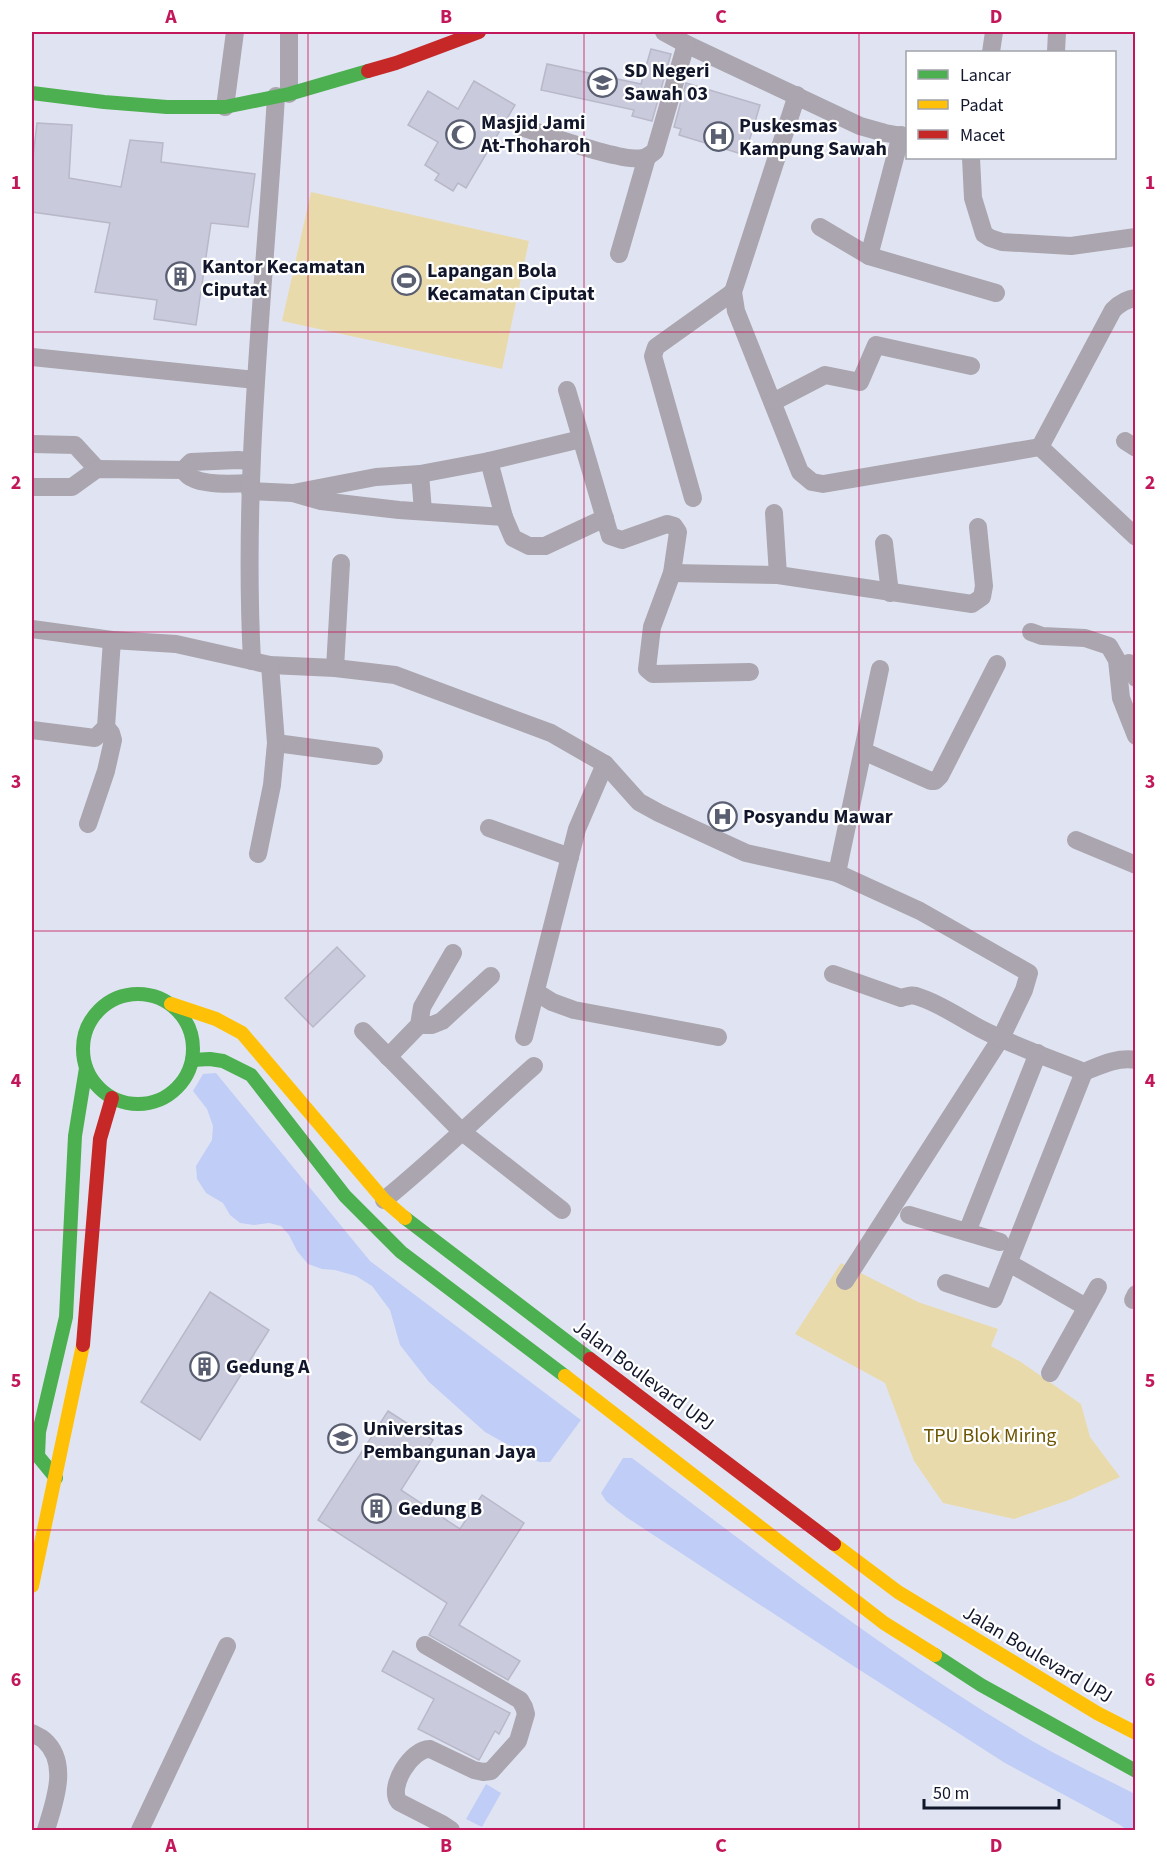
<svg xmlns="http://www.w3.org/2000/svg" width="1167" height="1862" font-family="'Source Sans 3',sans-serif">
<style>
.green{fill:#e9daac}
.water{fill:#c0cdf6}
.building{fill:#cacadd;stroke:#b8b8c9;stroke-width:1.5}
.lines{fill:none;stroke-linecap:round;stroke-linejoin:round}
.street{stroke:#aaa5ae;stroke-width:18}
.fast{stroke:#4caf50;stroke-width:14}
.slow{stroke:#ffc107;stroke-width:14}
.jam{stroke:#c62828;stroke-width:14}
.grid{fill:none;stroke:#c2185b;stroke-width:1.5;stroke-opacity:0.55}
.labels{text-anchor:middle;stroke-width:4.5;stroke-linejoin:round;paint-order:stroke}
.poi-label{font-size:20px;font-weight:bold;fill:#11162b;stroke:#fff;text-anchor:start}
.street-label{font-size:20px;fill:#11162b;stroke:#fff}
.park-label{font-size:20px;fill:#6b5502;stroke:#fff}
.neatline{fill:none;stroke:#c2185b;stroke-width:2}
.grid-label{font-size:20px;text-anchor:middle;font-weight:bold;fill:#c2185b}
</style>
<rect width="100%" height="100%" fill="#e0e4f2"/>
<g class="green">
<path d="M311 192 529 241 502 369 282 321Z"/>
<path d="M841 1263 918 1302 998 1329 991 1346 1021 1362 1081 1404 1090 1437 1120 1477 1069 1500 1014 1519 943 1503 914 1461 885 1383 795 1334Z"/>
</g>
<g class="water">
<path d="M216 1073 370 1261 581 1420 550 1462H539L485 1432 429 1382 400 1345 390 1310 372 1286 356 1276 335 1270 322 1269 308 1264 297 1251 289 1235 281 1226 269 1223 254 1225 240 1223 230 1215 223 1203 206 1193 197 1179 196 1166 212 1140 213 1126 207 1109 193 1091 203 1074Z"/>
<path d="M623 1458H632C763 1557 893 1658 1034 1742 1067 1761 1102 1777 1135 1794V1830H1127L1120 1825 1005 1763 855 1667 626 1517 606 1501 601 1493Z"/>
<path d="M486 1784 501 1793 482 1827 466 1819Z"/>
</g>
<g class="building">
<path d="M651 49 671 54 652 121 632 116 634 110 541 90 547 64 641 84Z"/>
<path d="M474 81 515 105 466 188 458 183 453 191 435 180 439 174 425 165 438 142 408 125 428 91 458 109Z"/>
<path d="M686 83 760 105 745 155 679 135 681 129 674 127Z"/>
<path d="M37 123 72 125 69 178 121 187 130 140 163 143 161 162 255 174 248 227 211 223 196 325 154 319 157 300 95 292 110 223 32 212V166Z"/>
<path d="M337 947 365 976 313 1027 285 998Z"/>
<path d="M210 1292 269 1330 200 1440 141 1402Z"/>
<path d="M388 1411 433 1440 401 1490 460 1529 482 1495 524 1523 459 1625 520 1661 508 1680 429 1635 447 1603 318 1520Z"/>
<path d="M393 1651 510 1713 499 1734 495 1731 479 1760 418 1729 434 1699 382 1671Z"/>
</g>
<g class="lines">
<g class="street">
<path d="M289 32V94"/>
<path d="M664 32 686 44 860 126 885 133 908 137"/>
<path d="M991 52 994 32"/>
<path d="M1056 52 1057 32"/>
<path d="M797 95 733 292 736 311 800 472 812 482 823 484 1040 447"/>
<path d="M225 107 235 32"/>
<path d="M521 127C545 134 623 163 643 158 648 157 651 154 655 151L686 44"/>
<path d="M971 158 973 198 984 234 990 238 1002 242 1071 246 1136 237"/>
<path d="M820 227 869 256 996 293"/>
<path d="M619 254 647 157"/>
<path d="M869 256 901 135"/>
<path d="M32 357 256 380"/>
<path d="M567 390 610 536 622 540 667 524 674 526 678 532 672 573 652 627 647 669 653 674 750 672"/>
<path d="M773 402 825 375 860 382 876 345 971 366"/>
<path d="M1125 441 1136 448"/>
<path d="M32 444 75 445 97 469"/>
<path d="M1040 447 1113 310C1120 303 1126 299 1136 298"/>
<path d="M1040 447 1136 537"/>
<path d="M489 461 504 517 513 538 529 546H545L605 518"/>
<path d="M183 470 191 462 238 460 250 461"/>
<path d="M420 474 423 511"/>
<path d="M32 487H72L97 469 183 470C186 474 189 477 194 479 208 485 235 484 250 483"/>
<path d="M250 491 293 493 321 501 399 510 504 517"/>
<path d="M293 493 376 477 420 474 489 461 581 439"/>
<path d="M693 498 653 356 656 347 733 292"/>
<path d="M774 513 778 575"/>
<path d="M884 543 890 593"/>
<path d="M672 573 778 575 972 604 982 597 984 586 978 527"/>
<path d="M32 629 112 640 176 644 270 665 335 668 395 675 551 733 605 764 639 802 659 813 746 853 837 873 920 911 1029 973 1024 990 1001 1038 845 1281"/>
<path d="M1031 632 1042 636 1085 638 1109 646 1117 660 1121 698 1136 736"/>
<path d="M252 661C242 472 265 284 276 96"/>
<path d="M1129 663 1136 678"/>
<path d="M335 668 341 563"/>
<path d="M32 730 95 738 106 727 112 640"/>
<path d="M276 743 374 756"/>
<path d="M863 751 931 781H935L940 776 997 664"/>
<path d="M88 824 106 771 113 740 111 733 106 727"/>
<path d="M489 828 570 857"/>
<path d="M1076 840 1136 865"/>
<path d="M258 854 272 785 276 743 270 665"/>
<path d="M837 873 880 669"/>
<path d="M833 974 901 998C908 996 912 994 919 997 941 1004 960 1018 981 1029 1014 1046 1049 1058 1084 1072 1101 1065 1117 1057 1136 1060"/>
<path d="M536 992 552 1002 574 1010 718 1037"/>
<path d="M419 1025H432L442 1021 491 976"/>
<path d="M363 1031 461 1131 562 1210"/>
<path d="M524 1037 577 829 605 764"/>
<path d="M388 1057 419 1025 422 1007 453 953"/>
<path d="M384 1200C436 1158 484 1110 534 1066"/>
<path d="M909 1215 1000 1242"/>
<path d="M967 1232 1038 1053"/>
<path d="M1009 1263 1086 1307"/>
<path d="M946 1283 994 1299 1084 1072"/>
<path d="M1133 1300 1136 1294"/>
<path d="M1050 1373 1098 1287"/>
<path d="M425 1645 520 1700 524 1707 526 1714 518 1741 491 1771 483 1772 474 1770 430 1749C412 1748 387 1787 399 1802L442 1824 451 1830"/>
<path d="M32 1733C35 1735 41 1737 44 1740 70 1763 54 1803 46 1830"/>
<path d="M140 1830 227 1646"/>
</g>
<g class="fast">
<path d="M32 93 104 102 167 107H225L289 94 368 71"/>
<circle cx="138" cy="1049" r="55"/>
<path d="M192 1060 210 1059 223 1061 251 1075 345 1196 401 1252 565 1376"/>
<path d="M405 1218 590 1359"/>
<path d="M56 1478 38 1456 39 1432 66 1317 75 1136 86 1068"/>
<path d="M935 1655 981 1685 1136 1771"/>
</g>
<g class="slow">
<path d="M171 1004 216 1019 242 1033 384 1200 405 1218"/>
<path d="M565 1376 884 1623 935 1655"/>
<path d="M834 1544 898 1592 1097 1713 1136 1733"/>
<path d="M32 1586 83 1345"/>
</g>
<g class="jam">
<path d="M368 71 396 63 479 32"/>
<path d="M83 1345 100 1139 112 1098"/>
<path d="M590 1359 834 1544"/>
</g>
</g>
<path class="grid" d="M308 32V1830M584 32V1830M859 32V1830M32 332H1136M32 632H1136M32 931H1136M32 1230H1136M32 1530H1136"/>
<defs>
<symbol id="school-ring" viewBox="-11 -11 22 22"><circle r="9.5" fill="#fff" stroke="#595e71" stroke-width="1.5"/><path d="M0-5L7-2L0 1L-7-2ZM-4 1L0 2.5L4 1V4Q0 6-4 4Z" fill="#595e71"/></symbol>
<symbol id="mosque-ring" viewBox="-11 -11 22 22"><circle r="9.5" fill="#fff" stroke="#595e71" stroke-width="1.5"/><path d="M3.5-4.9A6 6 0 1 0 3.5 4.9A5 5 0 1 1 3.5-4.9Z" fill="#595e71"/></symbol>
<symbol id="hospital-ring" viewBox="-11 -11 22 22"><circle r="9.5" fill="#fff" stroke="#595e71" stroke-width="1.5"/><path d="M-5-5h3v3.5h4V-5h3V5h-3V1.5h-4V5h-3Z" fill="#595e71"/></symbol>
<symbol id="building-ring" viewBox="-11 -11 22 22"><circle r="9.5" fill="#fff" stroke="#595e71" stroke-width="1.5"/><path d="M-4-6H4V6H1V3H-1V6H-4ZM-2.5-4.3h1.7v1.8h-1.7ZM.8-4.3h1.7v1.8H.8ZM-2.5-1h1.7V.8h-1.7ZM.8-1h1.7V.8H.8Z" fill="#595e71"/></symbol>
<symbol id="stadium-ring" viewBox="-11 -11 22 22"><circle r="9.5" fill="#fff" stroke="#595e71" stroke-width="1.5"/><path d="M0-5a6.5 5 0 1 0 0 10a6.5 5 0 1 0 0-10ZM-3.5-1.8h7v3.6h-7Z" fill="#595e71"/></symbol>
<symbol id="university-ring" viewBox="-11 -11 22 22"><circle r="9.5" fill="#fff" stroke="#595e71" stroke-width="1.5"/><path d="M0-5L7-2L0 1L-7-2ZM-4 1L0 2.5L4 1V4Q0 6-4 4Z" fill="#595e71"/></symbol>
</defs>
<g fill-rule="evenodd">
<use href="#school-ring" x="586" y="66" width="33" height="33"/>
<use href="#mosque-ring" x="444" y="118" width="33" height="33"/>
<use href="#hospital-ring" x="702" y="120" width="33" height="33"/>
<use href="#building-ring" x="164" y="260" width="33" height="33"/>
<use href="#stadium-ring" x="390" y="264" width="33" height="33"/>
<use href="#hospital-ring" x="706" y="800" width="33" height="33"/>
<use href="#building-ring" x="188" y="1350" width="33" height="33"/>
<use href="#university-ring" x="326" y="1422" width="33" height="33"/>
<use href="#building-ring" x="360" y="1492" width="33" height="33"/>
</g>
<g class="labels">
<g class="poi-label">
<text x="624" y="77">SD Negeri<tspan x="624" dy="23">Sawah 03</tspan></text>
<text x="481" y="129">Masjid Jami<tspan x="481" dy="23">At-Thoharoh</tspan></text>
<text x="739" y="132">Puskesmas<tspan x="739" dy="23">Kampung Sawah</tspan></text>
<text x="202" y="273">Kantor Kecamatan<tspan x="202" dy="23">Ciputat</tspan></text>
<text x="427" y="277">Lapangan Bola<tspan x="427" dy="23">Kecamatan Ciputat</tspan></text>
<text x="743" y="823">Posyandu Mawar</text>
<text x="226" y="1373">Gedung A</text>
<text x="363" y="1435">Universitas<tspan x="363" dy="23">Pembangunan Jaya</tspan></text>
<text x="398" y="1515">Gedung B</text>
</g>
<g class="street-label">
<text transform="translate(644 1375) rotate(37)" y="7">Jalan Boulevard UPJ</text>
<text transform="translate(1038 1654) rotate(31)" y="7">Jalan Boulevard UPJ</text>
</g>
<g class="park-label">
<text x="990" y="1442">TPU Blok Miring</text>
</g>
</g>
<rect width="1167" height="1862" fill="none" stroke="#ffffff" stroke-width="66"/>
<rect x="906" y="51" width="210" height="108" fill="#ffffff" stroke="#a0a2aa" stroke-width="1.5"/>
<rect x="918" y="70" width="30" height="9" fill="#4caf50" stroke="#a0a2aa" stroke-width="1.5"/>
<text x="960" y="81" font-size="18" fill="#11162b">Lancar</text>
<rect x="918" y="100" width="30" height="9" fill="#ffc107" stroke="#a0a2aa" stroke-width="1.5"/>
<text x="960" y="111" font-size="18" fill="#11162b">Padat</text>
<rect x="918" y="130" width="30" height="9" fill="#c62828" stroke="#a0a2aa" stroke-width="1.5"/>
<text x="960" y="141" font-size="18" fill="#11162b">Macet</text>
<path d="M924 1799v9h135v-9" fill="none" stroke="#11162b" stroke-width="3"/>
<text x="933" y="1799" font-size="18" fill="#11162b" stroke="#ffffff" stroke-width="4.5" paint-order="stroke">50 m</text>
<rect x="33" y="33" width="1101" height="1796" class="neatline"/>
<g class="grid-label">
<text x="171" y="23">A</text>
<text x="446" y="23">B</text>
<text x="721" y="23">C</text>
<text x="996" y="23">D</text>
<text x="16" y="189">1</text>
<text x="1150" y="189">1</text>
<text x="16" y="489">2</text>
<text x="1150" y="489">2</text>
<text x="16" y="788">3</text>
<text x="1150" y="788">3</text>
<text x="16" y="1087">4</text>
<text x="1150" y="1087">4</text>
<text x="16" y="1387">5</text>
<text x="1150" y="1387">5</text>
<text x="16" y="1686">6</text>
<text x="1150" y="1686">6</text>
<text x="171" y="1852">A</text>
<text x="446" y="1852">B</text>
<text x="721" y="1852">C</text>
<text x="996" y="1852">D</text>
</g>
</svg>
